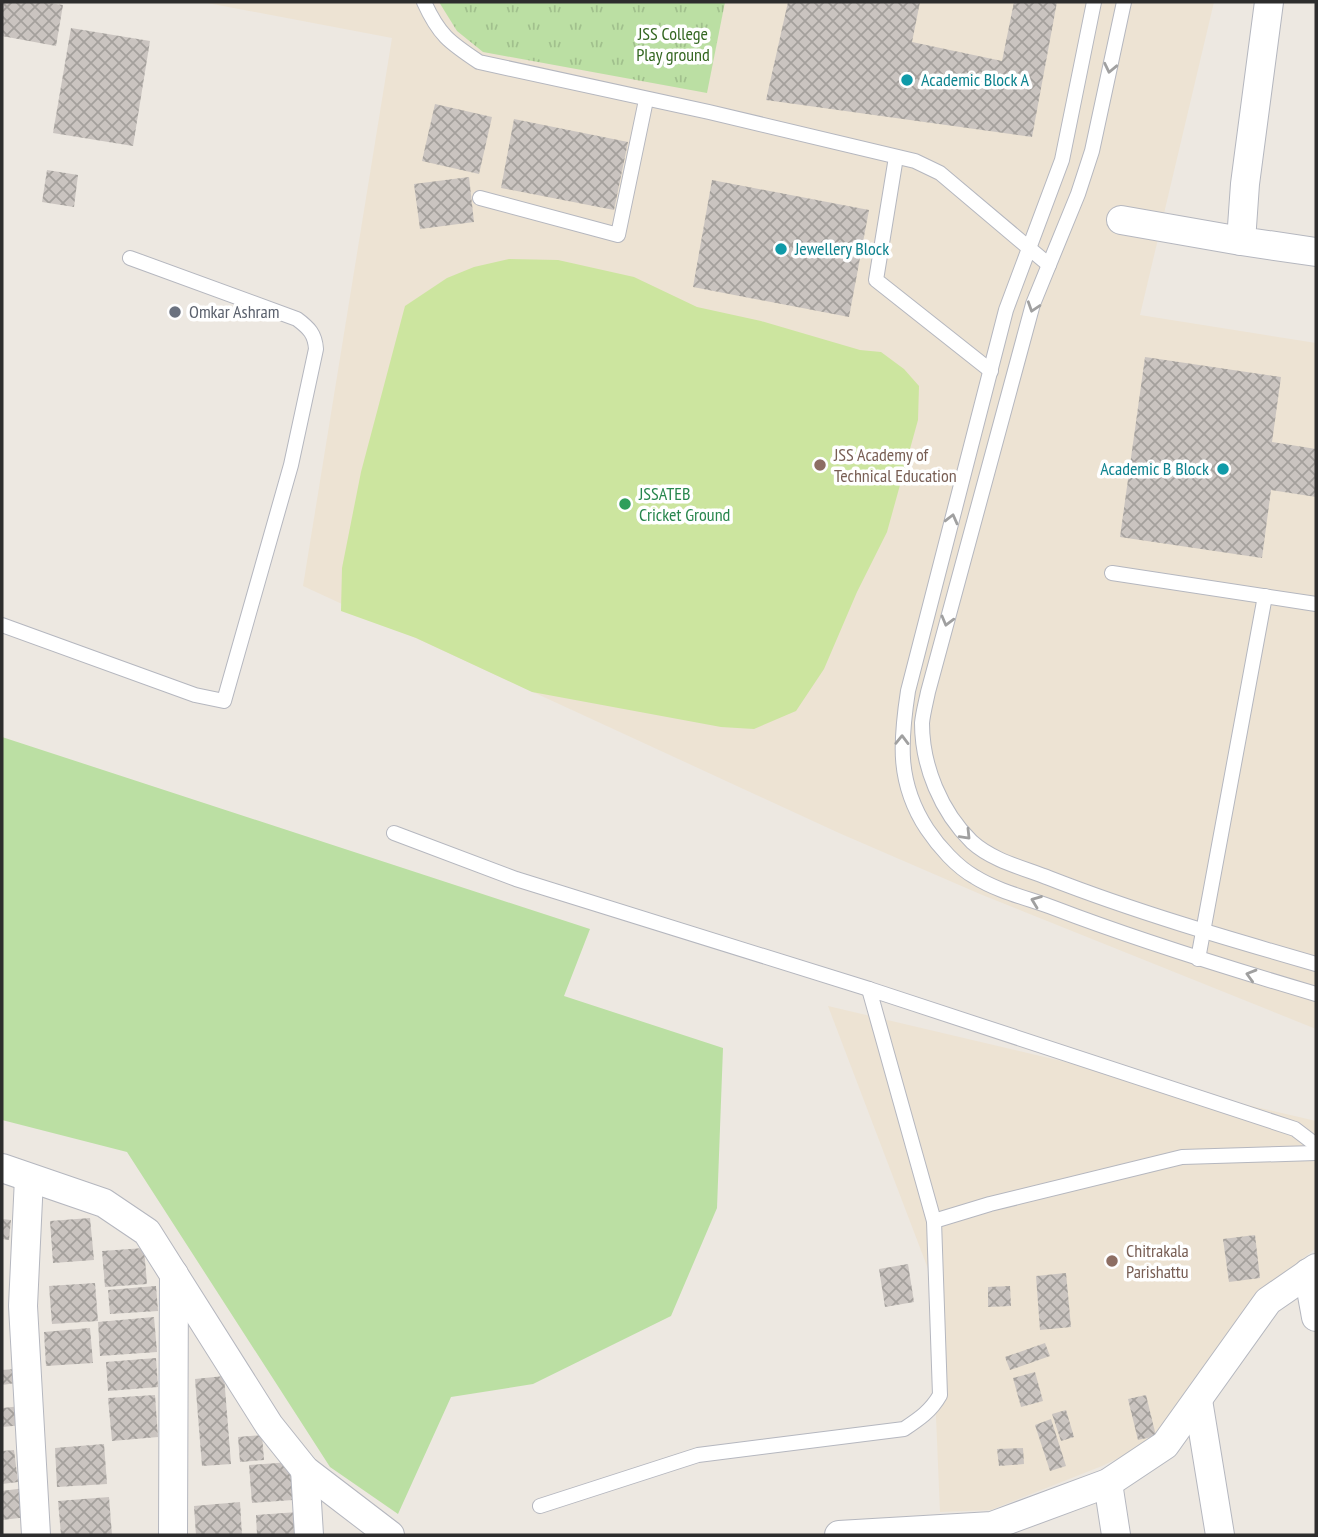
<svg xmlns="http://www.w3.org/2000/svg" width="1318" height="1537" font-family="'PT Sans Narrow',sans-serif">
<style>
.education{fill:#ede3d3}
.grass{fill:#bbdfa3}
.park{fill:url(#park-tufts)}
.pitch{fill:#cce59f}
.building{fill:url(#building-cross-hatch)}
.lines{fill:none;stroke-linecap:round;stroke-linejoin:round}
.service-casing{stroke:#b5b7bf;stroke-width:16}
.minor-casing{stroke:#b5b7bf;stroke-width:30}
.service{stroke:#fff;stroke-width:14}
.minor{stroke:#fff;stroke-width:28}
.oneway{stroke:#a0a0a0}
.culture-dot{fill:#0f9aa8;stroke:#fff;stroke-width:2.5}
.worship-dot{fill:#6b7280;stroke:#fff;stroke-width:2.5}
.education-dot{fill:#8d6e63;stroke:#fff;stroke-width:2.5}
.leisure-dot{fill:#2e9e5b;stroke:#fff;stroke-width:2.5}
.labels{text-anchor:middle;stroke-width:7;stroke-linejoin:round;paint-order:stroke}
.park-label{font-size:18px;fill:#346721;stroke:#fff}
.culture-label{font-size:18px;fill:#0d838f;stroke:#fff;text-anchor:start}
.worship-label{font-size:18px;fill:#5b616d;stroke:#fff;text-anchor:start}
.education-label{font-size:18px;fill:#785e54;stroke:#fff;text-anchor:start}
.leisure-label{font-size:18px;fill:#27864d;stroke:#fff;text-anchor:start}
</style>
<defs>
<pattern id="park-tufts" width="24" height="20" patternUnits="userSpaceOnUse" patternTransform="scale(1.75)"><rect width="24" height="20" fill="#bbdfa3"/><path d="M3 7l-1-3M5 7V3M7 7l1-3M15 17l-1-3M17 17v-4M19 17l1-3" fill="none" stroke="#a1c08d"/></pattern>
<pattern id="building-cross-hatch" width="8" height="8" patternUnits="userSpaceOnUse" patternTransform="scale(1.75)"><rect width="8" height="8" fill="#cac4c0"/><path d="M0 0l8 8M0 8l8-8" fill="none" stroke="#a4a09c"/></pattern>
</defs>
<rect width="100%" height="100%" fill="#ede8e1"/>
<g class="education">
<path d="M202 2H1214L1140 315 1316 343V1029L980 894 839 833 303 586 392 38Z"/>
<path d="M828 1006 1316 1121V1248L1260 1293 1162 1437 1102 1466 991 1510 940 1512 930 1274Z"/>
</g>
<path class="grass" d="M2 737 590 929 564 996 723 1048 717 1208 671 1316 533 1384 451 1397 398 1514 330 1467 127 1152 2 1120Z"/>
<path class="park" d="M439 2H725L707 93 483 52 457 31Z"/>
<path class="pitch" d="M509 259 558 260 634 277 697 307 761 321 860 350 881 352 904 369 919 386 918 420 887 532 857 592 824 669 796 711 754 729 721 727 532 692 416 638 341 611 342 568 361 472 405 306 447 278 474 267Z"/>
<g class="building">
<path d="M2 2H42L63 5 56 46 2 36Z"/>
<path d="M788 2H920L912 42 1002 61 1014 2H1057L1032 137 766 100Z"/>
<path d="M71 28 150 41 133 146 53 133Z"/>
<path d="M435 104 492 117 479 174 422 161Z"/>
<path d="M514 119 628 142 614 210 501 188Z"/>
<path d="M47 170 78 175 74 207 42 202Z"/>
<path d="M469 177 474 222 420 229 414 184Z"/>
<path d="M712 180 869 210 849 317 693 287Z"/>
<path d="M1145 357 1281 377 1272 442 1316 449V497L1271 490 1262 558 1120 537Z"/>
<path d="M90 1218 94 1260 53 1263 50 1221Z"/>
<path d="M2 1219 11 1220 9 1240 2 1239Z"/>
<path d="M1255 1235 1260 1278 1229 1282 1223 1239Z"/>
<path d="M144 1248 147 1284 105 1287 102 1251Z"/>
<path d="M908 1264 914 1302 885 1307 879 1269Z"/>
<path d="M1066 1273 1071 1327 1040 1330 1036 1276Z"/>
<path d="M95 1283 98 1321 52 1324 49 1286Z"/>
<path d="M156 1286 158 1311 110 1314 108 1290Z"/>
<path d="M1010 1286 1011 1306 988 1307V1287Z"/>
<path d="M154 1317 157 1352 100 1356 98 1322Z"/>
<path d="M90 1328 93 1363 46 1366 44 1332Z"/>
<path d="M1045 1343 1050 1356 1010 1370 1005 1357Z"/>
<path d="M156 1358 158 1387 108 1391 106 1362Z"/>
<path d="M14 1369 16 1383 2 1385V1370Z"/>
<path d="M1035 1372 1043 1401 1021 1407 1013 1378Z"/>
<path d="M224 1376 231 1464 202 1466 195 1379Z"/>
<path d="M155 1395 158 1437 112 1441 108 1398Z"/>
<path d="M1146 1395 1156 1436 1138 1440 1128 1399Z"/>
<path d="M22 1406 24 1425 2 1427V1408Z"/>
<path d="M1066 1410 1074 1437 1061 1441 1052 1414Z"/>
<path d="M1051 1419 1066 1466 1050 1471 1035 1425Z"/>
<path d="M262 1435 264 1460 240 1462 238 1437Z"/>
<path d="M104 1444 107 1484 57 1487 55 1448Z"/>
<path d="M1023 1448 1024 1464 999 1466 997 1449Z"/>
<path d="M14 1450 18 1482 2 1484V1451Z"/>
<path d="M290 1462 293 1500 252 1503 249 1465Z"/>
<path d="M25 1488 28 1517 2 1520V1491Z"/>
<path d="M109 1497 112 1535H61L58 1501Z"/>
<path d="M240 1502 242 1535H196L194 1506Z"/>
<path d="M298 1512 300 1535H257L256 1515Z"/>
</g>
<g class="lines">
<defs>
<g id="service">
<path d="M424 2C439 35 449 42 479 62L709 112 915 161 940 173 1049 265"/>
<path d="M1094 2 1062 160 1006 310 908 691C900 743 897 783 927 829 939 847 957 867 975 877 997 891 1030 899 1054 908 1140 941 1228 968 1316 994"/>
<path d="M1124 2 1092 151 1078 194 1033 304 928 692C926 702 923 713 922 723 922 766 941 812 972 842 993 861 1024 868 1049 878 1136 912 1226 938 1316 964"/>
<path d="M896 157 876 280 991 371"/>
<path d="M480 198 618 235 646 100"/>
<path d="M1112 573 1316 604"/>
<path d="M2 625 195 695 224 701 291 465 316 349C315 334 309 328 297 319L130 258"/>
<path d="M394 833 516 879 869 989"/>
<path d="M1198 959 1265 596"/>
<path d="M934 1221 990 1204 1182 1157 1316 1153"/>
<path d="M540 1506 698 1455 904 1429C919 1419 931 1411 940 1395L934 1221 869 989 1295 1129 1316 1145"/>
</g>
<g id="minor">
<path d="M1269 2 1245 184 1241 241 1316 252"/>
<path d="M1121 220 1241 241"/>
<path d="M2 1168 104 1203 147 1232 269 1425 305 1470 390 1535"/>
<path d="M29 1178 23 1306 36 1535"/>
<path d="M1308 1273 1316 1317"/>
<path d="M1198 1400 1220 1535"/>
<path d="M305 1470 309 1535"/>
<path d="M1108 1483 1116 1535"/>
<path d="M173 1535 174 1274"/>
<path d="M839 1535 992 1526 1108 1483 1165 1445 1268 1301 1316 1268"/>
</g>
</defs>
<use href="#service" class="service-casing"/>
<use href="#minor" class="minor-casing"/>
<use href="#service" class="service"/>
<use href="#minor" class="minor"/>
</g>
<defs><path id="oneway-chevron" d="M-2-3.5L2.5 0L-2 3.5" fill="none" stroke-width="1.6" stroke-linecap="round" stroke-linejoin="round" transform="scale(1.75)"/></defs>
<g class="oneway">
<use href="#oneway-chevron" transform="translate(1110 68) rotate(102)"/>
<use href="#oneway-chevron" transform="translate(1033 307) rotate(108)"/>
<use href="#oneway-chevron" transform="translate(952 519) rotate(-76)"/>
<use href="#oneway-chevron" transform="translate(947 621) rotate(105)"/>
<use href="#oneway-chevron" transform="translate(902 740) rotate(-89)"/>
<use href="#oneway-chevron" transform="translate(966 835) rotate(46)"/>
<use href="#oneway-chevron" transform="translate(1036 901) rotate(-159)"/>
<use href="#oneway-chevron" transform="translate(1251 975) rotate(-164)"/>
</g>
<g class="culture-dot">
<circle cx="907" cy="80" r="7"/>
<circle cx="781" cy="249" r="7"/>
<circle cx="1223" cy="469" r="7"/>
</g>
<circle class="worship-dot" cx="175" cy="312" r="7"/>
<g class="education-dot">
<circle cx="820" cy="465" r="7"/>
<circle cx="1112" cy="1261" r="7"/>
</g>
<circle class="leisure-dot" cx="625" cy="504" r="7"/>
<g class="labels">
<g class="park-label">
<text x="673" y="40">JSS College<tspan x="673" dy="21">Play ground</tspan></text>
</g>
<g class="culture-label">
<text x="921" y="86">Academic Block A</text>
<text x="795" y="255">Jewellery Block</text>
<text x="1209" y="475" text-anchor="end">Academic B Block</text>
</g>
<g class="worship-label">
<text x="189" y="318">Omkar Ashram</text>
</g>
<g class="education-label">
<text x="834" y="461">JSS Academy of<tspan x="834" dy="21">Technical Education</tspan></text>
<text x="1126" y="1257">Chitrakala<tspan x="1126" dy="21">Parishattu</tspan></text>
</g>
<g class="leisure-label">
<text x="639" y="500">JSSATEB<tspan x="639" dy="21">Cricket Ground</tspan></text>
</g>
</g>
<rect width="1318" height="1537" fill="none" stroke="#2d2d2d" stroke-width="7"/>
</svg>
